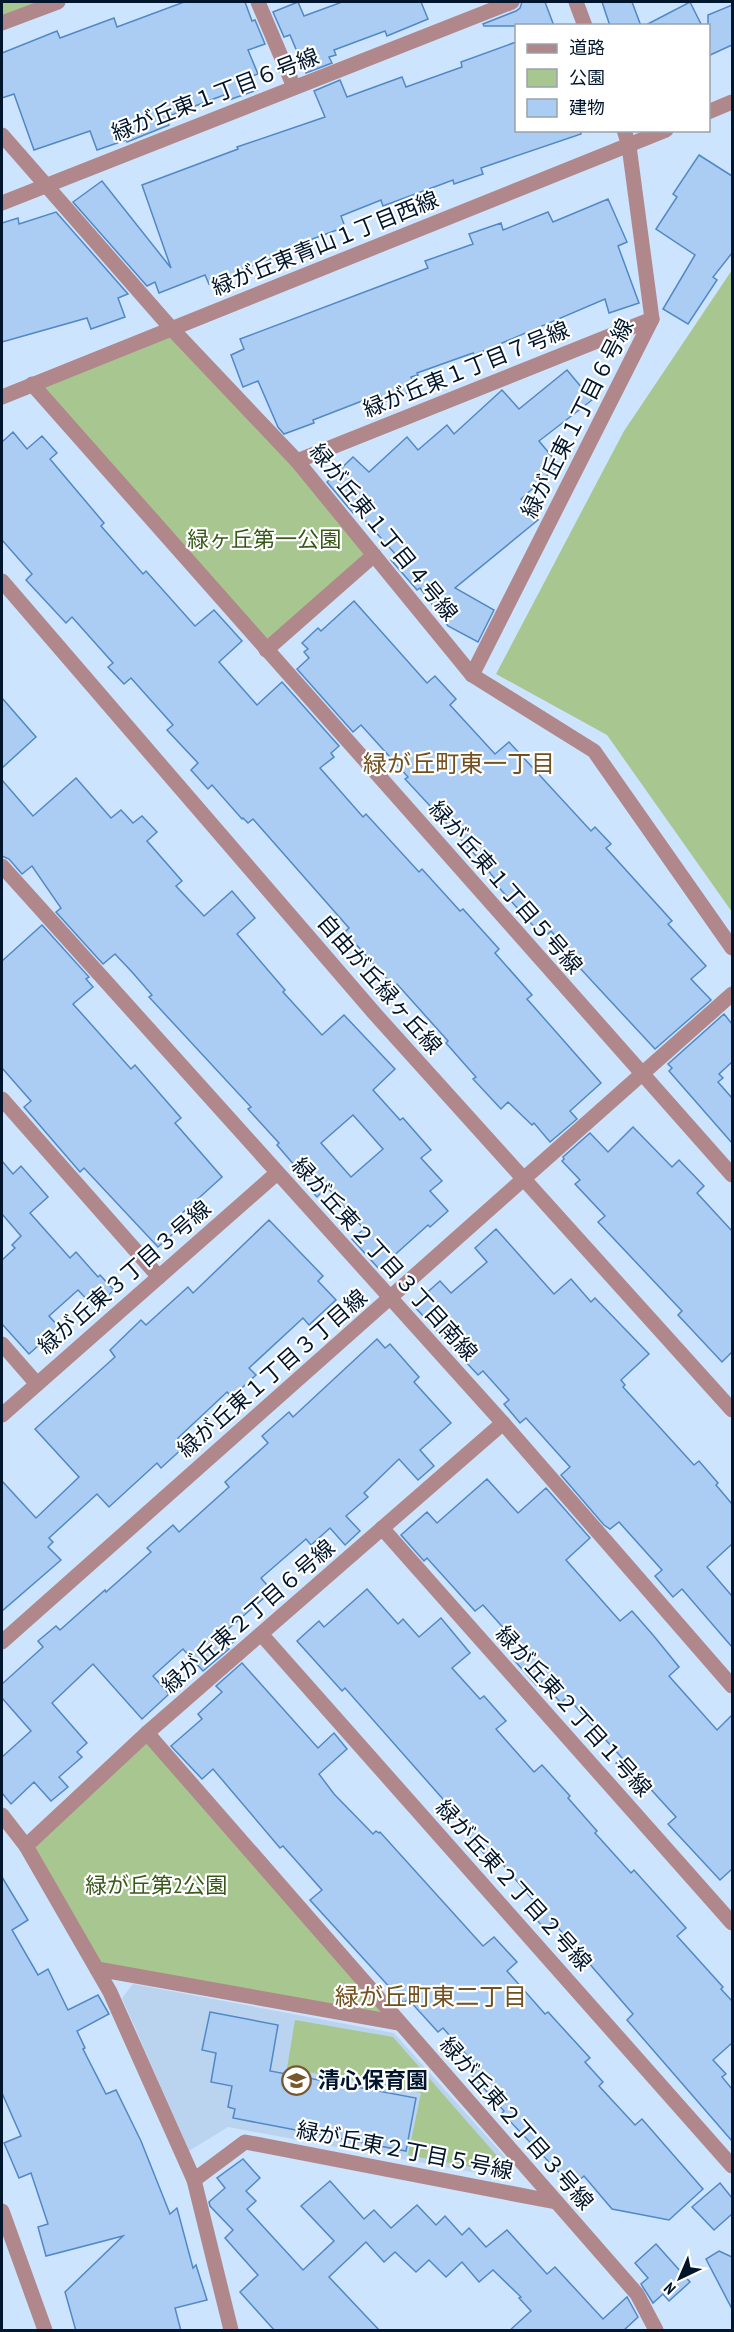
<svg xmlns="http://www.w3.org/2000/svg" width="734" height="2332" font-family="'PT Sans Narrow','Noto Sans JP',sans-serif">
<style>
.built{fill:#bad3ef}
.green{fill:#a8c690}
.building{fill:#abcdf4;stroke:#5188c5;stroke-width:1.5;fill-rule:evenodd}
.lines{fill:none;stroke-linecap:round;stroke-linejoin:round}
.minor{stroke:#b0888c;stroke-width:15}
.labels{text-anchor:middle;stroke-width:4.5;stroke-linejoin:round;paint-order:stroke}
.street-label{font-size:22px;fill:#01162d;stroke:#fff}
.park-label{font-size:22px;fill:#385818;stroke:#fff}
.poi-label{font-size:22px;font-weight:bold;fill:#01162d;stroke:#fff;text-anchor:start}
.neighbourhood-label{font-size:24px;fill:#73501f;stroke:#fff}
</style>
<rect width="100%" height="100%" fill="#cde4fe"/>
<path class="built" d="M133 1984 394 2033 505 2157 499 2177 228 2127 189 2151 122 1998Z"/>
<g class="green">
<path d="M2 2H43L2 18Z"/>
<path d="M732 270V912L607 735 496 674 624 431Z"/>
<path d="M171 328 374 555 266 650 32 384Z"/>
<path d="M147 1733 399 2023 97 1969 26 1846Z"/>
<path d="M295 2020 393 2037 498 2157 493 2171 408 2155 421 2093 287 2068Z"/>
</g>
<g class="building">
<path d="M184 2H245L252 21 255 20 265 44 248 50 258 74 252 76 257 90 226 101 224 95 166 117 169 125 127 142 126 140 97 150 90 131 34 150 14 94 2 98V53L57 31 60 38 114 18 117 27Z"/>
<path d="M298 2 304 16 342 2H421L428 19 387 36 385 31 334 50 336 55 329 57 332 63 306 73 290 35 284 37 273 12Z"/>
<path d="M522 2H545L554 26H484L483 24 516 11 520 8Z"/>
<path d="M602 2H632L641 26H610Z"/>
<path d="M690 2 702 26H644Z"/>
<path d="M732 5V45L708 56V15Z"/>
<path d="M516 42V130H581V134L481 168 483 174 454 184 453 180 383 206 381 200 341 216 345 227 307 241 308 245 243 269 244 271 209 284 205 275 159 293 155 282 147 286 73 202 102 181 171 268 142 185 238 149 237 147 325 117 314 91 340 80 347 97 402 77 406 87 462 67 461 62Z"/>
<path d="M699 155 732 176V253L713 277 717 280 688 324 663 309 695 255 656 229 677 197 673 194Z"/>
<path d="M608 199 627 242 618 246 639 303 609 313 605 299 474 355 473 353 417 373 418 375 411 377 416 390 383 402 380 394 313 420 314 423 284 434 278 427 258 381 243 387 231 355 244 349 240 339 428 268 425 261 473 244 469 234 501 223 503 230 548 212 553 222Z"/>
<path d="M56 212 128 294 118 298 125 317 91 329 87 318 2 342V223L18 218 19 224Z"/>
<path d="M567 370 592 400 539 441 559 465 521 499 538 520 455 588 494 610 478 642 448 626 420 588 417 590 391 560 396 555 356 510 353 513 327 482 353 457 369 472 407 437 418 450 447 425 454 434 502 390 519 409Z"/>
<path d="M13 432 27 449 42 436 57 453 50 459 104 523 101 526 143 574 146 571 195 626 214 610 242 641 219 662 257 705 282 682 339 746 331 753 334 757 320 768 363 817 366 814 419 872 422 869 460 911 463 909 499 949 495 953 532 995 527 999 601 1083 570 1111 577 1119 550 1142 534 1123 532 1125 508 1102 501 1109 473 1079 476 1077 446 1043 448 1041 397 984 394 987 345 932 349 928 253 819 248 823 243 818 242 819 212 785 208 789 191 770 198 763 167 730 173 725 131 678 124 684 108 667 113 663 72 617 66 623 26 580 32 574 2 540V442Z"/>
<path d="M354 601 427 683 435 676 456 699 450 705 495 754 509 742 591 831 595 827 611 844 606 848 672 921 668 924 706 966 691 979 711 1000 655 1049 578 966 580 963 551 931 548 934 540 926 536 929 493 881 495 879 471 850 405 779 408 777 361 725 353 732 297 669 309 658 304 652 308 649 302 643 318 628 321 631Z"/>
<path d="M2 698 36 737 2 768Z"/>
<path d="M76 778 111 818 121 810 133 823 142 816 157 832 147 841 182 881 176 886 204 916 232 891 255 918 237 934 285 990 283 992 322 1035 344 1015 395 1069 373 1090 400 1120 403 1118 431 1150 421 1158 442 1181 430 1191 448 1211 430 1227 428 1225 379 1269 352 1239 364 1229 327 1187 317 1197 298 1176 301 1173 277 1145 279 1143 248 1109 251 1107 149 997 152 995 132 972 115 954 103 964 56 912 61 908 32 866 22 874 9 859 2 856V780L33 816ZM353 1115 383 1149 351 1177 321 1143Z"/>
<path d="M42 925 89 977 86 979 93 987 73 1004 131 1069 135 1065 181 1118 175 1123 222 1177 179 1216 185 1223 158 1247 84 1168 80 1172 24 1107 31 1101 2 1068V961Z"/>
<path d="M724 1014 732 1024V1062L719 1074 723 1078 718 1082 732 1098V1143L669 1071 672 1068 668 1064Z"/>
<path d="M633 1127 672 1167 679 1160 704 1186 697 1193 732 1231V1352L722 1362 678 1315 682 1311 598 1222 605 1216 575 1184 580 1180 562 1161 564 1159 563 1157 590 1133 608 1152Z"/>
<path d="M2 1161 13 1174 21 1166 48 1197 30 1213 70 1258 76 1252 98 1277 100 1275 114 1290 95 1308 78 1290 49 1316 59 1327 29 1354 2 1324V1260L15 1248 12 1245 21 1236 2 1214Z"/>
<path d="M269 1220 323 1276 318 1281 336 1300 309 1325 303 1318 249 1368 256 1375 232 1397 227 1392 178 1438 185 1446 161 1468 157 1463 109 1507 97 1494 49 1538 53 1542 48 1547 61 1560 2 1611V1481L36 1518 79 1477 35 1429 115 1357 110 1350 141 1320 146 1325 188 1287 193 1293Z"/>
<path d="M496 1229 554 1294 571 1279 591 1302 595 1298 649 1354 621 1380 625 1385 623 1387 694 1465 699 1461 718 1483 716 1485 732 1504V1544L707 1567 732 1596V1647L682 1589 673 1597 655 1576 662 1570 619 1522 610 1529 604 1525 561 1475 570 1467 526 1418 520 1423 504 1404 509 1400 483 1371 478 1375 413 1305 440 1281 451 1293 487 1262 475 1248Z"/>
<path d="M377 1339 385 1348 390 1344 419 1377 414 1382 451 1423 420 1450 434 1466 418 1480 399 1459 364 1493 368 1497 346 1516 360 1531 345 1545 330 1528 311 1545 306 1539 261 1578 272 1591 227 1630 236 1640 227 1647 229 1649 203 1671 183 1649 153 1676 169 1694 142 1719 93 1664 52 1703 87 1743 77 1752 82 1757 59 1777 68 1787 51 1801 34 1782 11 1804 2 1793V1757L31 1731 2 1698V1684L43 1647 38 1641 56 1626 60 1630 105 1590 106 1592 151 1552 147 1548 173 1525 179 1532 229 1487 225 1482 268 1443 262 1436 289 1412 293 1417Z"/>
<path d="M487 1479 518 1513 546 1488 590 1538 566 1560 620 1621 632 1611 653 1635 679 1667 669 1676 717 1730 732 1715V1869L720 1880 668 1824 676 1817 636 1773 630 1778 616 1763 622 1758 567 1697 561 1703 542 1681 537 1686 514 1660 524 1651 483 1605 475 1611 427 1558 424 1561 401 1535 427 1512 437 1523Z"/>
<path d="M367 1589 398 1624 403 1619 419 1637 441 1618 470 1653 452 1668 480 1699 484 1696 506 1721 496 1729 534 1772 542 1765 570 1796 568 1798 597 1831 595 1833 631 1873 634 1870 686 1928 677 1936 723 1987 721 1989 732 2001V2043L713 2060 726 2074 722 2077 732 2089V2141L627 2020 633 2014 594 1969 553 1922 545 1929 525 1907 533 1900 499 1860 494 1865 468 1835 472 1832 345 1688 342 1691 297 1641 319 1621 324 1627Z"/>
<path d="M242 1663 318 1748 334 1733 347 1749 319 1774 334 1794 373 1834 376 1831 379 1833 380 1832 483 1946 494 1937 517 1962 507 1971 545 2014 548 2012 590 2058 585 2062 603 2082 599 2086 635 2125 642 2119 703 2189 669 2220 612 2209 584 2176 572 2186 502 2113 504 2111 471 2074 478 2068 443 2028 438 2032 408 1999 404 2003 310 1900 322 1890 283 1846 280 1848 213 1769 202 1779 171 1746 202 1719 198 1714 222 1692 216 1686Z"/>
<path d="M2 1877 28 1920 12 1930 38 1975 48 1969 68 2010 98 1995 109 2014 77 2031 85 2048 83 2049 106 2094 116 2090 141 2141 170 2214 177 2208 193 2268 196 2265 207 2300 175 2308 181 2331H76L65 2292 123 2236 46 2256 38 2227 48 2224 31 2173 19 2178 4 2143 21 2136 2 2093Z"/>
<path d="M210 2012 278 2025 270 2071 416 2098 406 2151 233 2118 235 2109 228 2107 232 2086 211 2082 216 2053 202 2050Z"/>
<path d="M243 2159 260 2178 246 2191 256 2201 247 2209 303 2270 334 2241 301 2206 330 2181 364 2219 374 2210 391 2228 417 2205 436 2225 445 2216 462 2235 469 2228 486 2247 507 2230 547 2274 555 2267 603 2319 627 2297 638 2317 623 2331H509L531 2311 519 2298 521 2297 493 2270 479 2282 462 2262 446 2277 429 2260 416 2272 395 2252 384 2262 366 2242 329 2277 380 2331H275L240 2292 258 2275 225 2238 233 2230 210 2206 209 2202 225 2188 217 2178Z"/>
<path d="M720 2183 732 2198V2214L714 2230 692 2207Z"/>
<path d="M656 2244 690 2282 669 2301 663 2294 653 2303 641 2284 648 2278 635 2263Z"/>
<path d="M719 2251 732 2257V2309L706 2259Z"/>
</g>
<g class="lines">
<g class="minor">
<path d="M258 2 294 87"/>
<path d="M576 2 585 26"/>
<path d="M2 23 58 2"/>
<path d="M708 112 732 102"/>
<path d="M2 135 171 328 297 461 472 675 594 751 732 948"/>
<path d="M2 203 512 2"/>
<path d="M32 384 732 1175"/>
<path d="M2 397 666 130"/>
<path d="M297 461 652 319"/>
<path d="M2 581 375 1014 732 1410"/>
<path d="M266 650 374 555"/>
<path d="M472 675 652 319 629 146 624 130"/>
<path d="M2 866 503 1423 732 1686"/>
<path d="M2 1099 159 1277"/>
<path d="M2 1344 37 1384"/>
<path d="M2 1415 277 1173"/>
<path d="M382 1528 732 1923"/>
<path d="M261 1634 732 2166"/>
<path d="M2 1642 732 994"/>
<path d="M147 1733 637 2294 656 2330"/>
<path d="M2 1815 26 1846 110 1992 194 2180 231 2330"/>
<path d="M26 1846 147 1733 503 1423"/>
<path d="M97 1969 399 2023"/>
<path d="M194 2180 245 2142 556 2202"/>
<path d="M2 2211 45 2330"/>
</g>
</g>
<defs>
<symbol id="school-ring" viewBox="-11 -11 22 22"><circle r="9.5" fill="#fff" stroke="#78572d" stroke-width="1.5"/><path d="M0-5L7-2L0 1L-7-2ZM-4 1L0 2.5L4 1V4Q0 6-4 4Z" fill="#78572d"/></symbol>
</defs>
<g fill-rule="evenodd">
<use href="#school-ring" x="280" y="2064" width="33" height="33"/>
</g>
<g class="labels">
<g class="street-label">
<text transform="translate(215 94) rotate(-21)" y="8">緑が丘東１丁目６号線</text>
<text transform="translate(325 243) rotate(-22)" y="8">緑が丘東青山１丁目西線</text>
<text transform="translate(466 369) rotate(-22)" y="8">緑が丘東１丁目７号線</text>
<text transform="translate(577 418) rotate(-63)" y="8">緑が丘東１丁目６号線</text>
<text transform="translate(384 532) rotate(51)" y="8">緑が丘東１丁目４号線</text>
<text transform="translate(506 887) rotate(49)" y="8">緑が丘東１丁目５号線</text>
<text transform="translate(380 984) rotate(49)" y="8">自由が丘緑ヶ丘線</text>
<text transform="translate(385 1259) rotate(48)" y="8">緑が丘東２丁目３丁目南線</text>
<text transform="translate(124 1277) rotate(-41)" y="8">緑が丘東３丁目３号線</text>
<text transform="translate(272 1373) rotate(-41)" y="8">緑が丘東１丁目３丁目線</text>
<text transform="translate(248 1616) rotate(-41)" y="8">緑が丘東２丁目６号線</text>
<text transform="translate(574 1711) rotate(48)" y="8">緑が丘東２丁目１号線</text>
<text transform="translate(514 1885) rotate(48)" y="8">緑が丘東２丁目２号線</text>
<text transform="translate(517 2123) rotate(49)" y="8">緑が丘東２丁目３号線</text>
<text transform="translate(405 2150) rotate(11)" y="8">緑が丘東２丁目５号線</text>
</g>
<g class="park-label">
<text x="264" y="547">緑ヶ丘第一公園</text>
<text x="156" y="1893">緑が丘第2公園</text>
</g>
<g class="poi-label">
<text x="318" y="2088">清心保育園</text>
</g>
<g class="neighbourhood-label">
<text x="459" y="772">緑が丘町東一丁目</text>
<text x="431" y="2005">緑が丘町東二丁目</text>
</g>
</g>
<rect width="734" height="2332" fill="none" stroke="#01162d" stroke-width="6"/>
<rect x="515" y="24" width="195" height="108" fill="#ffffff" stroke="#99a2ab" stroke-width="1.5"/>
<rect x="527" y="44" width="30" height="9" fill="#b0888c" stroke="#99a2ab" stroke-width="1.5"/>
<text x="569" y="54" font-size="18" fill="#01162d">道路</text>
<rect x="527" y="69" width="30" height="18" fill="#a8c690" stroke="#99a2ab" stroke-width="1.5"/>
<text x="569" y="84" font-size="18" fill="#01162d">公園</text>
<rect x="527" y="99" width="30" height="18" fill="#abcdf4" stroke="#99a2ab" stroke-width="1.5"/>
<text x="569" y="114" font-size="18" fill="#01162d">建物</text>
<g transform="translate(680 2278) rotate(224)" stroke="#ffffff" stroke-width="4.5" paint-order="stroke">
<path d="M0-4.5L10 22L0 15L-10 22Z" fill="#01162d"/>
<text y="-9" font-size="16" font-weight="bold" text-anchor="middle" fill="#01162d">N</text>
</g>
</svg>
